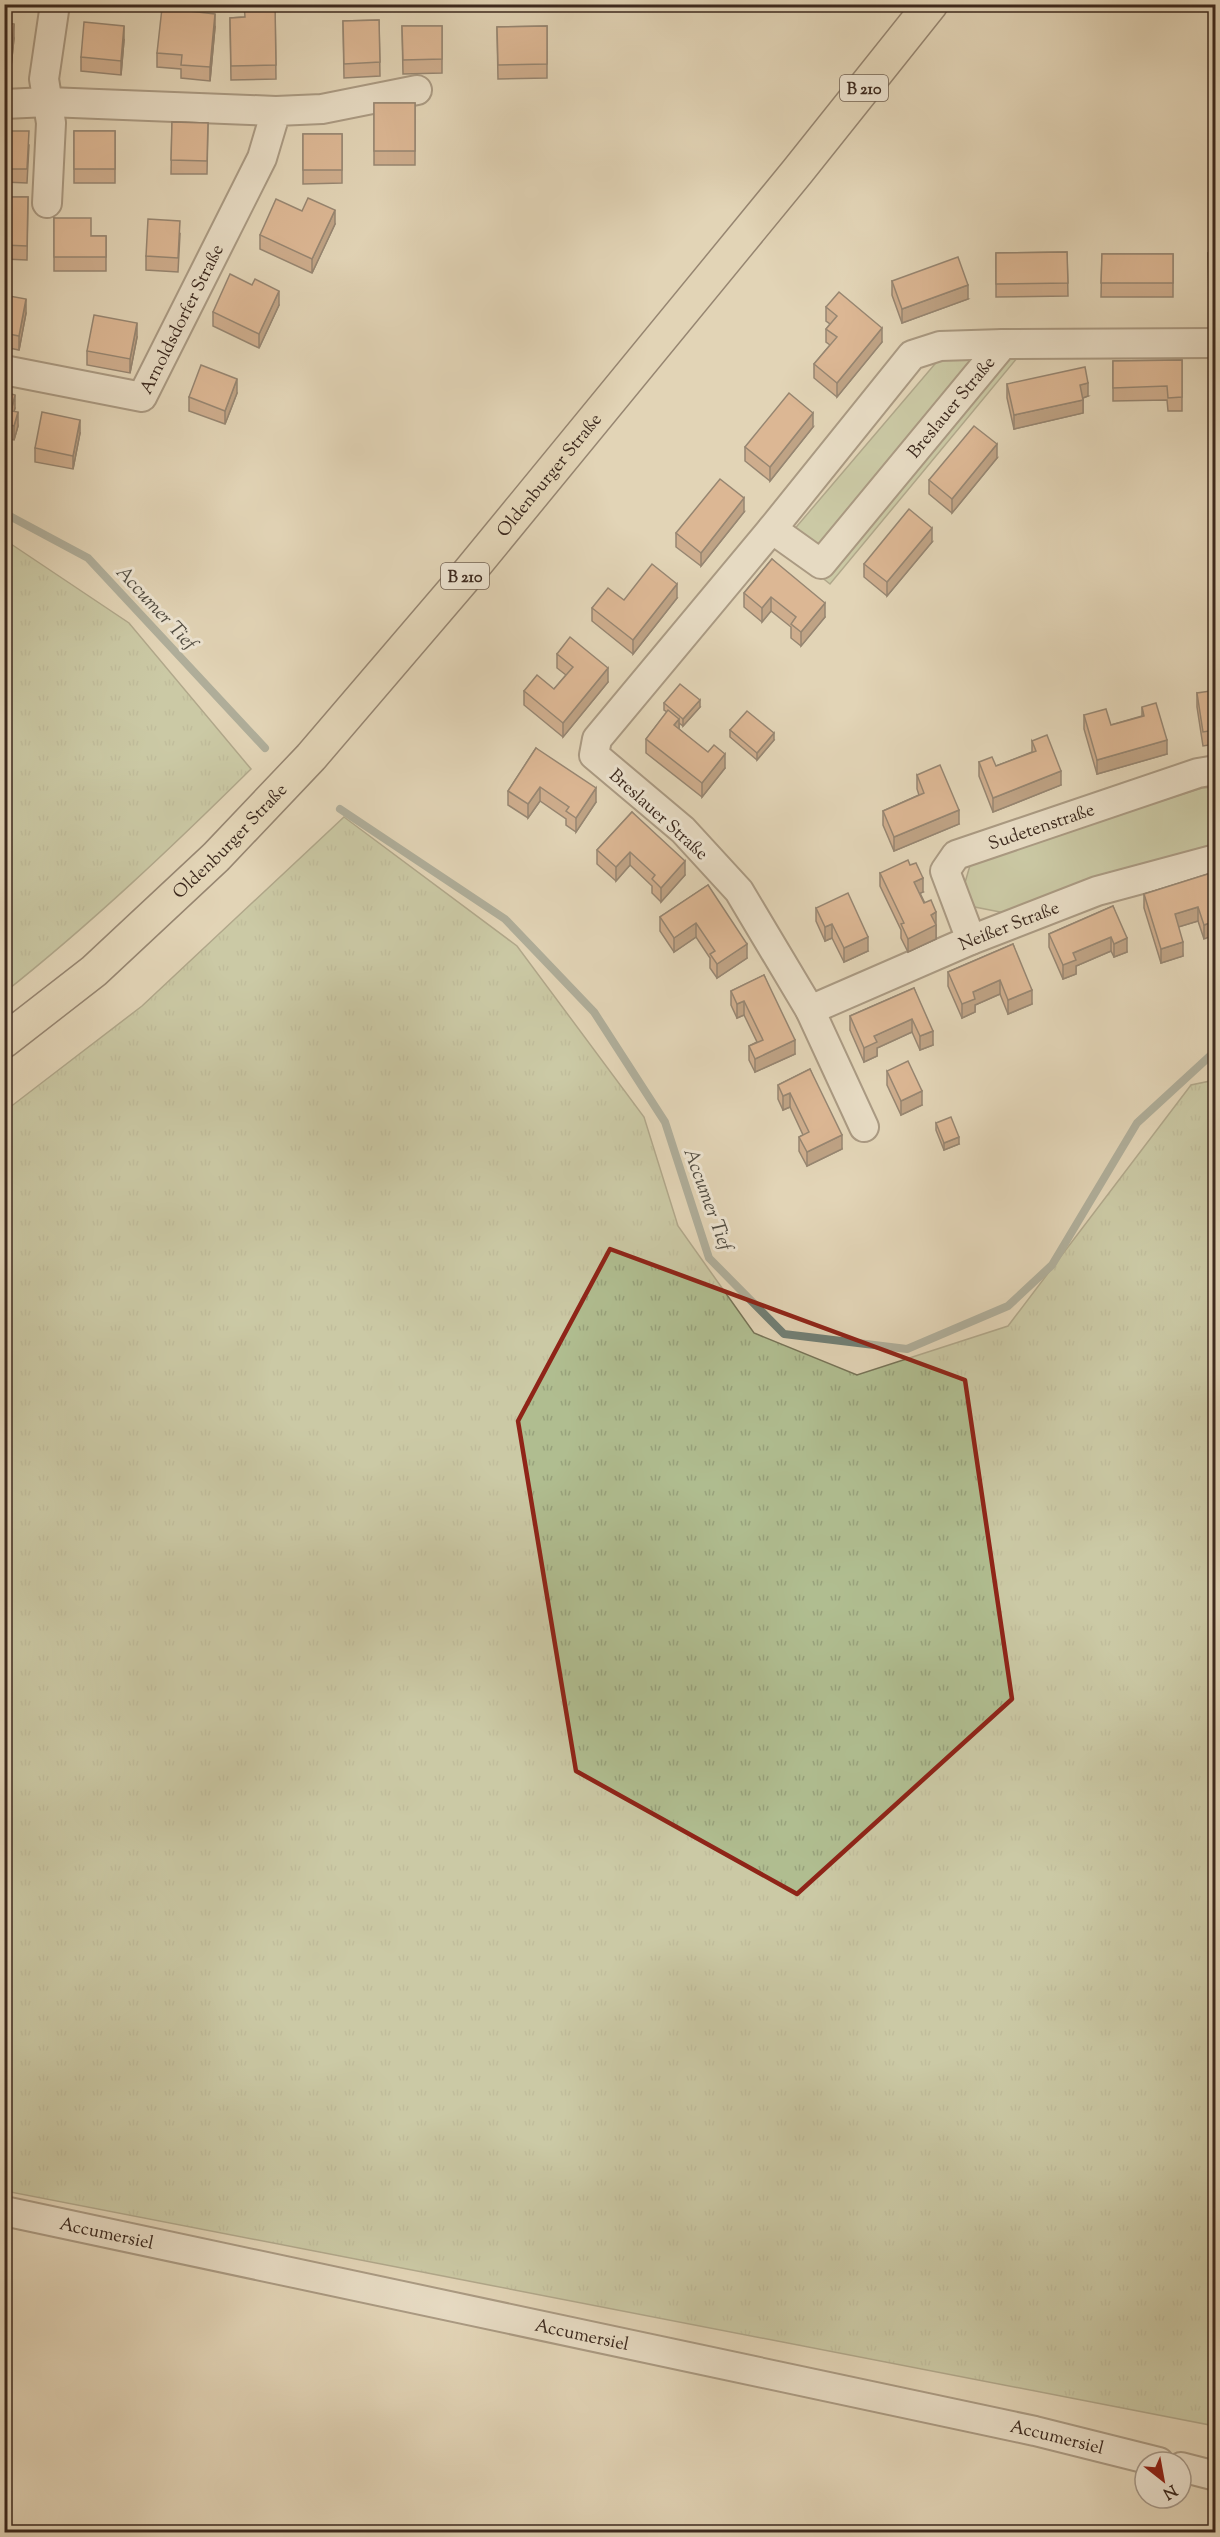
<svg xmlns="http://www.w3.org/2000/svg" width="1220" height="2537" font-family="'Sorts Mill Goudy',serif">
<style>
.grass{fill:url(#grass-tufts);stroke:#767357;stroke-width:1.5}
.green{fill:#b0bd90;stroke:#767357;stroke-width:1.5}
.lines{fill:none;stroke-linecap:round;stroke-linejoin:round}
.stream{stroke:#717f75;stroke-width:8}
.minor-casing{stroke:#665444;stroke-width:32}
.major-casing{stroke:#3c291e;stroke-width:36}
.minor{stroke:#ece3d0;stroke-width:28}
.major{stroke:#e2d4b6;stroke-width:33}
.wall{fill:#b77f5c;stroke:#3c291e;stroke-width:1.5}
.shaded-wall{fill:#95684b;stroke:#3c291e;stroke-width:1.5}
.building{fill:#d5946b;stroke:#3c291e;stroke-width:1.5}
.marked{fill:none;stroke:#8f2418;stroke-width:4.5;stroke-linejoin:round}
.labels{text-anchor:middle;stroke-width:6;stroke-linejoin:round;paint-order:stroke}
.shield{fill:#ece3d0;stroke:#716153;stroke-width:1.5}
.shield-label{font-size:16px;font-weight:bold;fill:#3c291e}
.street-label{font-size:18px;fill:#3c291e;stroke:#ece3d0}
.water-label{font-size:20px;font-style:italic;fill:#524d42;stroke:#ece3d0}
</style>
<defs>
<pattern id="grass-tufts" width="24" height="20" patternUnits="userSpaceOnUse" patternTransform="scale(1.5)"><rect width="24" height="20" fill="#b0bd90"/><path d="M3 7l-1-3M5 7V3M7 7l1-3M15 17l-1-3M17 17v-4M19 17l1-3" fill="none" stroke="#98a27c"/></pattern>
</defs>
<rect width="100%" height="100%" fill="#e2d4b6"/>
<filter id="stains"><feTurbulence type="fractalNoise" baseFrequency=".00333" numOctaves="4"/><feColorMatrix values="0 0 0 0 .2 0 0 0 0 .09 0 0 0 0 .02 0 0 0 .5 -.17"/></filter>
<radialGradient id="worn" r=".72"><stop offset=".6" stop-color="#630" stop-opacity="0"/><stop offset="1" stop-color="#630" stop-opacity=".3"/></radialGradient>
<g class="grass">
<path d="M5 540 129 623 251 769C172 847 92 923 5 992Z"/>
<path d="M344 817 517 946 644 1117 678 1226 754 1333 857 1375 1008 1326 1191 1085 1215 1080V2426L5 2191 4 1782 10 1760 4 1759 5 1111 142 1006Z"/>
</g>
<g class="green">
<path d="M957 338 1032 340 830 584 781 545Z"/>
<path d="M1215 787V846L1005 913 975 907 964 886 971 862 1202 788Z"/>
</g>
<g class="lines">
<g class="stream">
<path d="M4 513 88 558 265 748"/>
<path d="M340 809 505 919 594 1012 665 1122 709 1258 784 1334 907 1349 1008 1306 1052 1265 1137 1123 1211 1055H1216"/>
</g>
<defs>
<g id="minor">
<path d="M4 104 48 102 276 111"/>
<path d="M47 203 51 123 44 79 55 4"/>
<path id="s1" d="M4 370 142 397 262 158 276 111 322 109 417 90"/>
<path id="s2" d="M772 529 821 564 1003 344 1216 343"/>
<path id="s3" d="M971 940 945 871 956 855 1198 773 1216 770"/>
<path id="s4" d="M810 1010 971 940 1097 891 1216 859"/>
<path d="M864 1127 810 1010 739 891 683 830 594 755 597 739 772 529 912 355 940 346 1003 344"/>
<path id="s5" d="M4 2211 1035 2431 1159 2462"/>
<path d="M1181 2467 1216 2476"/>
</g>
<g id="major">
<path id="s6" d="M4 1041 94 971 216 857 311 757 465 577 797 172 931 4"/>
</g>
</defs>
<use href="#minor" class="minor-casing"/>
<use href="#major" class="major-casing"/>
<use href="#minor" class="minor"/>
<use href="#major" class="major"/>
</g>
<g class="wall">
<path d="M275 4 276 79 231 80 230 18 244 17Z"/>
<path d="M379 20 380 76 344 78 343 21Z"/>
<path d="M4 23 14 38 10 77H4Z"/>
<path d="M402 26H442V73L403 74Z"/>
<path d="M547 26V78L498 79 497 27Z"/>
<path d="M215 27 210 81 181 78V69L157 67V53Z"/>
<path d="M124 40 121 75 81 71V57Z"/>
<rect x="374" y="103" width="41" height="62"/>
<path d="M172 122 208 123 207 174H171Z"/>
<path d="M4 131 29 145 27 183 4 182Z"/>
<rect x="74" y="131" width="41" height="52"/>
<path d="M303 134H342V183L303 184Z"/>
<path d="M4 197H28L27 260 4 259Z"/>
<path d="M302 211 335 224 312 273 260 249V235Z"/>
<path d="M54 218 91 236H106V271H54Z"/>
<path d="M180 234 178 272 146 270V256Z"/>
<path d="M1067 252 1068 296 996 297V253Z"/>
<path d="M1208 253H1215V296L1209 297Z"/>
<path d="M1102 254H1173V297H1101Z"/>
<path d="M892 281 968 299 902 323 892 295Z"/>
<path d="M252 285 279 305 259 348 213 326V312Z"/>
<path d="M4 295 26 313 19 350 4 347Z"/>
<path d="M826 307 882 342 837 397 814 378V364L830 345 826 342V329L830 324 826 321Z"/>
<path d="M137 337 130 373 87 365V351Z"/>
<path d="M1182 360V411H1168L1167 400 1113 401V361Z"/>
<rect x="1211" y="361" width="4" height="43"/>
<path d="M1007 384 1088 396 1083 398V413L1014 429 1007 398Z"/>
<path d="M4 385 5 392 15 408 14 411 18 426 14 440 4 438Z"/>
<path d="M237 393 225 424 189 411V397Z"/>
<path d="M813 427 770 481 745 461V447Z"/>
<path d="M80 433 73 469 35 462V448Z"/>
<path d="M997 458 952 513 929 494V480Z"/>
<path d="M744 512 701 566 676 547V533Z"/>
<path d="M932 542 887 596 864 577V564Z"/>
<path d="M772 559 825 617 801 646 791 638V627L771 611 762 622 744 607V593Z"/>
<path d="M677 598 633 654 592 621V608L624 600Z"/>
<path d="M557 654 608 682 563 737 524 705V691L554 689 566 675 557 668Z"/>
<path d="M1197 693 1211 701 1215 700V744L1203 746 1197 707Z"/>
<path d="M664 703 700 707 683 726 679 723V729L725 768 702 797 646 753V739L667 712 664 710Z"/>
<path d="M1142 707 1167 754 1097 774 1084 729V715L1111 725 1142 716Z"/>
<path d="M730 730 774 740 757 760 730 737Z"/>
<path d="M1032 741 1061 785 993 812 979 776V762L996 766 1032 752Z"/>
<path d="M536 748 596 802 576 832 566 825V819L540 801 528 818 508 805V791Z"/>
<path d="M917 775 959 824 894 851 883 825V811L919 795 917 789Z"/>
<path d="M632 812 685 875 661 902 652 893V886L630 865 616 881 597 864V850Z"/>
<path d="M1214 872 1204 939 1198 921 1178 927 1183 956 1161 963 1144 908V894Z"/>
<path d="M880 873 923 892 920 893 936 926V939L908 952 901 938V930L880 886Z"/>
<path d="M708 885 747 958 717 978 710 968V958L696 937 674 952 660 931V917Z"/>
<path d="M1113 906 1127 952 1114 957 1111 951 1076 966V974L1063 979 1049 947V934Z"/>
<path d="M816 908 868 951 844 962 832 938 825 941 816 921Z"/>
<path d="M1013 944 1032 1004 1008 1014 1000 994 975 1005V1012L962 1018 948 986V972Z"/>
<path d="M764 975 795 1054 755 1072 749 1060V1046L757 1042 744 1015 737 1018 731 1005V991Z"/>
<path d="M914 988 933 1045 920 1050 912 1032 877 1048V1056L864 1062 850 1030V1016Z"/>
<path d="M810 1069 842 1149 807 1166 799 1151V1137L803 1135 790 1107 783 1110 778 1099V1085Z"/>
<path d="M887 1071 922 1105 901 1115 887 1085Z"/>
<path d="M936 1123 959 1144 944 1150 936 1130Z"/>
</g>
<g class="shaded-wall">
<path d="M215 14V27L210 81V67Z"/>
<path d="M14 24V38L10 77V63Z"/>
<path d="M124 26V40L121 75V61Z"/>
<path d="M335 210V224L312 273V259Z"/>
<path d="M968 285V299L902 323V309Z"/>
<path d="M279 291V305L259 348V334Z"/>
<path d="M26 299V313L19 350V336Z"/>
<path d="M137 323V337L130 373V359Z"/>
<path d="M882 328V342L837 397V383Z"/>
<path d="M237 379V393L225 424V411Z"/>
<path d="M1088 383V396L1080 399V385Z"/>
<path d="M15 395V408L11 425V411Z"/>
<path d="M1083 400V413L1014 429V415Z"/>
<path d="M18 412V426L14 440V426Z"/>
<path d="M813 413V427L770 481V467Z"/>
<path d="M80 420V433L73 469V456Z"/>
<path d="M997 444V458L952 513V499Z"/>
<path d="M744 498V512L701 566V553Z"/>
<path d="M932 528V542L887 596V582Z"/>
<path d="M677 584V598L633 654V640Z"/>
<path d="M771 597V611L762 622V608Z"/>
<path d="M825 603V617L801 646V632Z"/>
<path d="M608 668V682L563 737V723Z"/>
<path d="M700 700V707L683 726V719Z"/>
<path d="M679 719V733L674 725Z"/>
<path d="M774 733V740L757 760V753Z"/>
<path d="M1167 740V754L1097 774V760Z"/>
<path d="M725 754V768L702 797V783Z"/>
<path d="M1061 771V785L993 812V798Z"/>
<path d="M540 787V801L528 818V804Z"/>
<path d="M596 788V802L576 832V818Z"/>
<path d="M959 810V824L894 851V837Z"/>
<path d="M630 852V865L616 881V867Z"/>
<path d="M685 861V875L661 902V888Z"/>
<path d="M923 878V892L914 896V882Z"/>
<path d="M1198 907V921L1175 928V914Z"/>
<path d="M936 912V939L908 952V939L931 915Z"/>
<path d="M1215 921V935L1204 939V925Z"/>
<path d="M696 923V937L674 952V938Z"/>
<path d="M832 924V938L825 941V927Z"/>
<path d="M868 937V951L844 962V948Z"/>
<path d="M1111 937V951L1076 966V974L1063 979V965L1073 953Z"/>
<path d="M1127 938V952L1114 957V944Z"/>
<path d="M1183 942V956L1161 963V949Z"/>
<path d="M747 944V958L717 978V964Z"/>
<path d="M1000 980V994L975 1005V1012L962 1018V1004L973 992Z"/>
<path d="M1032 990V1004L1008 1014V1000Z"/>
<path d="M744 1001V1015L737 1018V1004Z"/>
<path d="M912 1019V1032L877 1048V1056L864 1062V1048L874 1036Z"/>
<path d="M933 1031V1045L920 1050V1036Z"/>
<path d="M795 1040V1054L755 1072V1059Z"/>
<path d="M922 1091V1105L901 1115V1101Z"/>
<path d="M790 1093V1107L783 1110V1096Z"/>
<path d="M842 1135V1149L807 1166V1152Z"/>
<path d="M959 1137V1144L944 1150V1143Z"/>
</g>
<g class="building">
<path d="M244 4H275L276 65 231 66 230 18 245 17Z"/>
<path d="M162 8 215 14 210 67 181 65 182 55 157 53Z"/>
<path d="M379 20 380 62 344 64 343 21Z"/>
<path d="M84 22 124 26 121 61 81 57Z"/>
<path d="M4 23 14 24 10 63H4Z"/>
<path d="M402 26H442V59L403 60Z"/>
<path d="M547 26V64L498 65 497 27Z"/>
<rect x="374" y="103" width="41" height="48"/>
<path d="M172 122 208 123 207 161 171 160Z"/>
<path d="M4 131H29L27 169H4Z"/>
<rect x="74" y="131" width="41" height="38"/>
<rect x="303" y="134" width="39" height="36"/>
<path d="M4 197H28L27 246 4 245Z"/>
<path d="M308 198 335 210 312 259 260 235 276 199 302 211Z"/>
<path d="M54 218H91V236H106V257H54Z"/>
<path d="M148 219 180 221 178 258 146 256Z"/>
<path d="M1067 252 1068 283 996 284V253Z"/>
<path d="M1208 253H1215V283H1209Z"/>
<path d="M1102 254H1173V283H1101Z"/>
<path d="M958 257 968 285 902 309 892 281Z"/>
<path d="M230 274 252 285 255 279 279 291 259 334 213 312Z"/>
<path d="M839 292 882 328 837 383 814 364 837 337 826 329 837 316 826 307Z"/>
<path d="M4 295 26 299 19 336 4 333Z"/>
<path d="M94 315 137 323 130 359 87 351Z"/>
<path d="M1182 360V397L1168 398 1167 386 1113 388V361Z"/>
<rect x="1211" y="361" width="4" height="29"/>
<path d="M201 365 237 379 225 411 189 397Z"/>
<path d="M1085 367 1088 383 1080 385 1083 400 1014 415 1007 384Z"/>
<path d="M4 392 15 395 11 411 18 412 14 426 4 424Z"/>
<path d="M789 393 813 413 770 467 745 447Z"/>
<path d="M42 412 80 420 73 456 35 448Z"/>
<path d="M974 426 997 444 952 499 929 480Z"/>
<path d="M720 479 744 498 701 553 676 533Z"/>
<path d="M909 509 932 528 887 582 864 564Z"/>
<path d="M772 559 825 603 801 632 791 624 796 617 771 597 762 608 744 593Z"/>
<path d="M652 564 677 584 633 640 592 608 608 588 624 600Z"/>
<path d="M570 637 608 668 563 723 524 691 537 675 554 689 573 667 557 654Z"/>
<path d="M680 684 700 700 683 719 664 703Z"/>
<path d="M1210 691 1211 701 1215 700V730L1203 732 1197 693Z"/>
<path d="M1156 703 1167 740 1097 760 1084 715 1106 709 1111 725 1144 716 1142 707Z"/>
<path d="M668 710 679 719 674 725 708 752 714 745 725 754 702 783 646 739Z"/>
<path d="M747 711 774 733 757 753 730 730Z"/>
<path d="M1047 735 1061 771 993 798 979 762 992 757 996 766 1036 751 1032 741Z"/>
<path d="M536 748 596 788 576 818 566 811 569 807 540 787 528 804 508 791Z"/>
<path d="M940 765 959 810 894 837 883 811 924 793 917 775Z"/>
<path d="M632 812 685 861 661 888 652 879 655 875 630 852 616 867 597 850Z"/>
<path d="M908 860 910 865 916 863 923 878 914 882 924 903 931 900 936 912 931 915 936 925 908 939 901 924 904 923 880 873Z"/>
<path d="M1214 872 1215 878V921L1204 925 1198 907 1175 914 1183 942 1161 949 1144 894Z"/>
<path d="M708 885 747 944 717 964 710 954 715 951 696 923 674 938 660 917Z"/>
<path d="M848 893 868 937 844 948 832 924 825 927 816 908Z"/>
<path d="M1113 906 1127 938 1114 944 1111 937 1073 953 1076 960 1063 965 1049 934Z"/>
<path d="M1013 944 1032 990 1008 1000 1000 980 973 992 975 999 962 1004 948 972Z"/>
<path d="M764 975 795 1040 755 1059 749 1046 763 1040 744 1001 737 1004 731 991Z"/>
<path d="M914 988 933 1031 920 1036 912 1019 874 1036 877 1042 864 1048 850 1016Z"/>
<path d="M908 1061 922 1091 901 1101 887 1071Z"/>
<path d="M810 1069 842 1135 807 1152 799 1137 809 1132 790 1093 783 1096 778 1085Z"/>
<path d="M951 1117 959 1137 944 1143 936 1123Z"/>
</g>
<path d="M0 0H1220V2537H0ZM610 1249 965 1380 1012 1699 797 1894 576 1771 518 1421Z" fill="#e2d4b6" fill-opacity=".55" fill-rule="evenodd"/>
<path class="marked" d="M610 1249 965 1380 1012 1699 797 1894 576 1771 518 1421Z"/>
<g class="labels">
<g class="shield">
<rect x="840" y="75" width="48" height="26" rx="4.5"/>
<rect x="441" y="563" width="48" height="26" rx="4.5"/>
</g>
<g class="shield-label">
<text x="864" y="94">B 210</text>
<text x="465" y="582">B 210</text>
</g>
<g class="street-label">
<text dy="6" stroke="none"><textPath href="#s1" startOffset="228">Arnoldsdorfer Straße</textPath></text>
<text dy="6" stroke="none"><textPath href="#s2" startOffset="264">Breslauer Straße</textPath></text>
<text dy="6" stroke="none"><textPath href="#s6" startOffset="788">Oldenburger Straße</textPath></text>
<text transform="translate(659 814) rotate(42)" y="6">Breslauer Straße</text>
<text dy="6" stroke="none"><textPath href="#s3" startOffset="183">Sudetenstraße</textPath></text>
<text dy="6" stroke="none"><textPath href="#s6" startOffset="302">Oldenburger Straße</textPath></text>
<text dy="6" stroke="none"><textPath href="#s4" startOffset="216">Neißer Straße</textPath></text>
<text dy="6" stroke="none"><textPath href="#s5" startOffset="105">Accumersiel</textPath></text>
<text dy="6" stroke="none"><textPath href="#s5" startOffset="591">Accumersiel</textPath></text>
<text dy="6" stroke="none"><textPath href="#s5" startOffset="1077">Accumersiel</textPath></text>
</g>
<g class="water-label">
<text transform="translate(157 607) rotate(47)" y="7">Accumer Tief</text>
<text transform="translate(709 1199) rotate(70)" y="7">Accumer Tief</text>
</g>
</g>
<rect width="1220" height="2537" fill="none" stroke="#e2d4b6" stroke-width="24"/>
<rect x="6" y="6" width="1208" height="2525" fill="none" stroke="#3c291e" stroke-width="3"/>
<rect x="12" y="12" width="1196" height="2513" fill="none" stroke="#3c291e" stroke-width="1.5"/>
<g transform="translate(1163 2480) rotate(149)"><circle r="28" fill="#ece3d0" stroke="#a69989" stroke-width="1.5"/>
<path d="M0-4.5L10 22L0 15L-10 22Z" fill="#8f2418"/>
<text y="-9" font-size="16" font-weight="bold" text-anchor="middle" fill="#3c291e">N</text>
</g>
<rect width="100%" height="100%" filter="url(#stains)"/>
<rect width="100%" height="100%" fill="url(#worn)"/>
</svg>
